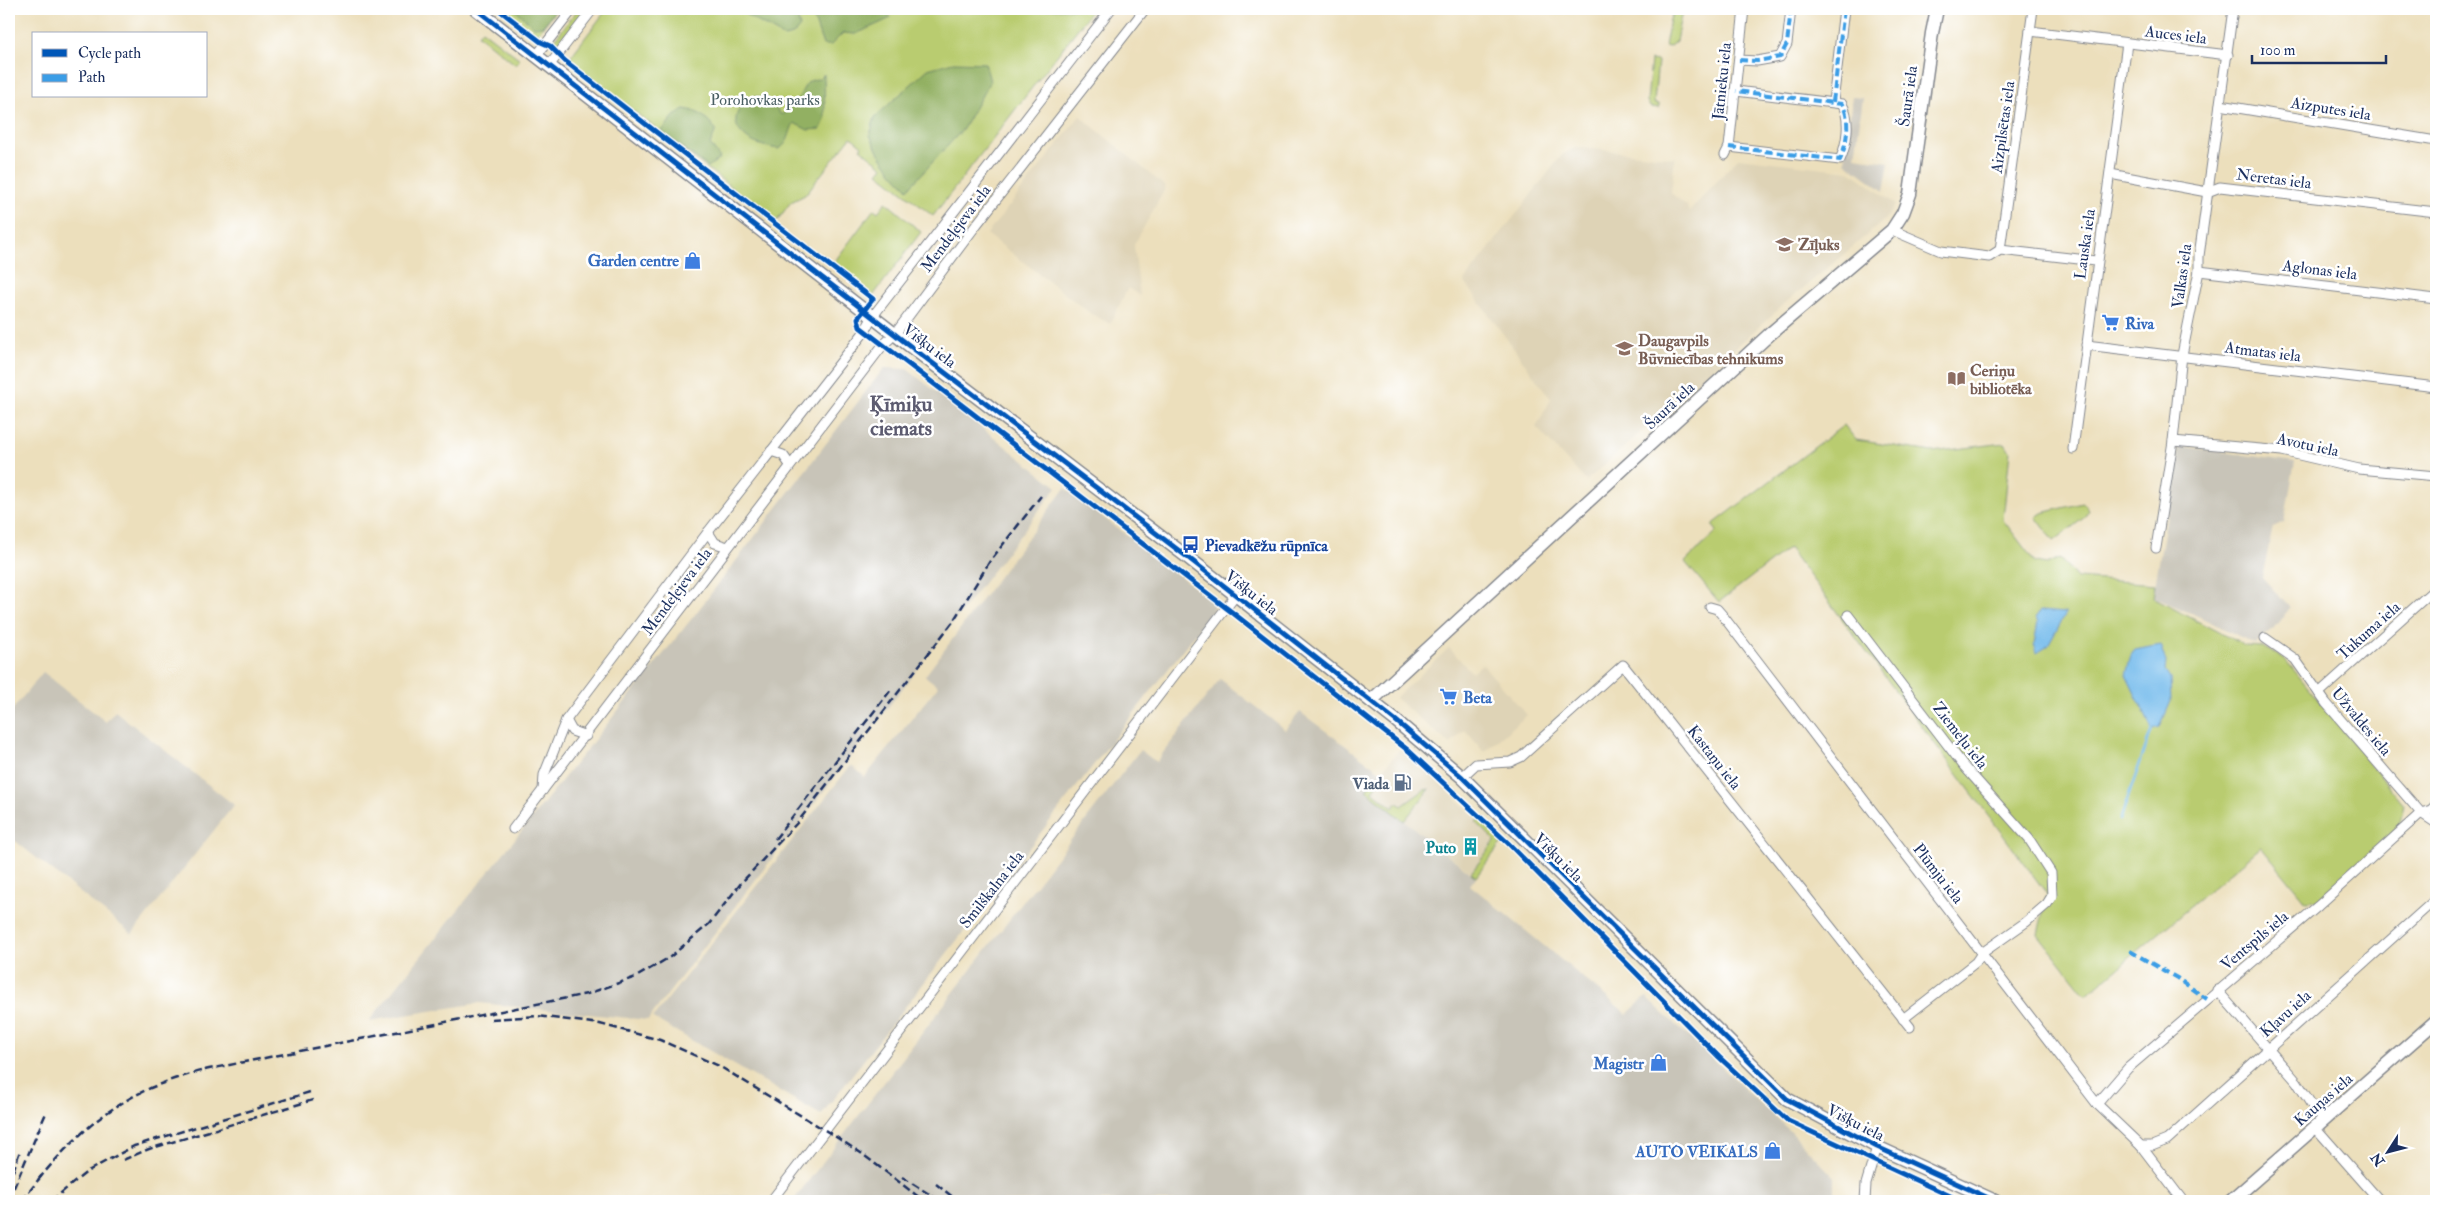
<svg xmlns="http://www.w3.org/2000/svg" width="2445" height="1210" font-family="'IM FELL Double Pica',serif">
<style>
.built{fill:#ded3b6}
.industrial{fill:#c8c4b8}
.green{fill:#b9cc70;stroke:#6a7e67}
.forest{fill:#92b062;stroke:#567060}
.water{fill:#75bbec;stroke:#4875a5}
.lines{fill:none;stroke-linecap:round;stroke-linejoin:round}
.stream{stroke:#75bbec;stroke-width:2.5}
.street-casing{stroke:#84878d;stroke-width:11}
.secondary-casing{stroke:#84878d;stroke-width:15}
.street{stroke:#fff;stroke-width:9}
.secondary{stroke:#fff;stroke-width:12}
.rail{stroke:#1b2f5e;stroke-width:2.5;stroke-dasharray:8 4;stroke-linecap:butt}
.quiet{stroke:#3b9de6;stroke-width:4;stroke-dasharray:8 4;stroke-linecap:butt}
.cycleway-casing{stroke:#fff;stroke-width:8}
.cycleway{stroke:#0057b8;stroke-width:5}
.labels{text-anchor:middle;stroke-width:5;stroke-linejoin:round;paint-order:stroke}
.street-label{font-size:16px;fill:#1b2f5e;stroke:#fff}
.park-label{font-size:16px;fill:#4a5e63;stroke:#fff}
.education-label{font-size:16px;font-weight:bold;fill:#785e54;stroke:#fff;text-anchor:start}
.shop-label{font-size:16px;font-weight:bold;fill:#366cbe;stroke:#fff;text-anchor:end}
.transit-label{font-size:16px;font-weight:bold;fill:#164399;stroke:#fff;text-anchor:start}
.service-label{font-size:16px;font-weight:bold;fill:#4e5e75;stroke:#fff;text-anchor:end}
.culture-label{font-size:16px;font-weight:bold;fill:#0d838f;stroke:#fff;text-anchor:end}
.district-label{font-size:21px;font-weight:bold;fill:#5c5b70;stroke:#fff}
</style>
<rect width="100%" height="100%" fill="#fff"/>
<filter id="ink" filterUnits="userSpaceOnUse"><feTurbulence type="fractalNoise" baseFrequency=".02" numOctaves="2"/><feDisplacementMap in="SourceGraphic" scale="10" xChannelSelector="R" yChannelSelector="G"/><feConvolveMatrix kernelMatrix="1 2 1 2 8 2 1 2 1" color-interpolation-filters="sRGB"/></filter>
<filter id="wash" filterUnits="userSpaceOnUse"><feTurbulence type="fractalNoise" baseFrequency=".0096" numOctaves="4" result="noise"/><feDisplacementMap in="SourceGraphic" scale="20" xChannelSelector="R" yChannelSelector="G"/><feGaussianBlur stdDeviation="1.12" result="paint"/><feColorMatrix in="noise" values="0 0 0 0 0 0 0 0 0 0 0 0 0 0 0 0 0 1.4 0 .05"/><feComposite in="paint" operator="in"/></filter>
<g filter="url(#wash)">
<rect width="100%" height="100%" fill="#ecdfbc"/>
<g class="built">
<path d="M1080 116 1166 187 1134 245 1140 296 1128 288 1110 324 1090 313 987 234Z"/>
<path d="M1577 147 1675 158 1671 193 1687 206 1689 212 1738 158 1850 171 1895 204 1888 216 1880 224 1789 300 1586 481 1536 427 1551 399 1464 281 1562 155Z"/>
<path d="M1449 648 1472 673 1482 664 1527 715 1484 752 1465 730 1450 744 1395 698Z"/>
<path d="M1400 749 1428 772 1499 840 1472 873 1366 790Z"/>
</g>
<g class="industrial">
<path d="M1852 97 1863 98 1855 157 1889 162 1884 191 1845 162Z"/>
<path d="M884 368 907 369 1057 487 648 1020 479 1003 369 1021 693 617Z"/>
<path d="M2179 446 2295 462 2284 522 2273 527 2262 577 2290 608 2272 630 2255 644 2200 617 2153 597Z"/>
<path d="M1065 488 1215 603 1211 614 821 1115 653 1018 851 765 865 777 938 686 925 676Z"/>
<path d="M43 672 106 722 115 711 234 805 132 934 9 836V714Z"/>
<path d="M1220 679 1285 730 1300 712 1381 772 1367 791 1476 877 1470 885 1627 1014 1646 997 1790 1131 1834 1177V1201H793L1140 750 1156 762Z"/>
<path d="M743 1196 742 1201H644L651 1200Z"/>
</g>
<g class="green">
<path d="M501 9H557L536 36Z"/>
<path d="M578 9H588L557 49 551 44Z"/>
<path d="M607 9H1093L933 216 878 173 883 167 860 149 862 146 851 137 805 195 791 202 776 222 568 60Z"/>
<path d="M1675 10 1682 11 1676 41 1669 47 1665 46 1670 19Z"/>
<path d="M482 30 520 59 516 65 478 35Z"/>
<path d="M1651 60 1658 61 1654 103 1659 104V108L1650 107 1647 101Z"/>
<path d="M886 202 921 232 873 296 832 265 874 209 878 212Z"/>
<path d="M1844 425 1856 440 1932 452 2005 443 2010 451 2003 520 2035 562 2047 564 2060 558 2077 578 2155 584 2153 598 2245 646 2262 647 2284 658 2404 805 2399 827 2318 900 2305 901 2261 847 2086 995 2038 934 2047 894 1789 548 1719 602 1685 562 1717 531 1712 525Z"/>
<path d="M2083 503 2088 510 2085 517 2054 541 2036 517 2042 513Z"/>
<path d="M1381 772 1378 782 1372 791 1393 808 1397 803 1402 806 1424 790 1430 789 1404 821 1366 790Z"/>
<path d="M1479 819 1503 841 1476 877 1471 873 1495 841 1476 822Z"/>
</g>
<g class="forest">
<path d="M514 9H557L543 26 534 27Z"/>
<path d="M743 9H795L800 27 793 35 784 37 743 13Z"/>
<path d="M821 9H830L835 15 842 9H885L891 18 856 34 843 33 831 45H823L813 16Z"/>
<path d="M953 62 985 63 990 81 963 129 908 189 892 172 878 152 870 135 875 117 928 69Z"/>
<path d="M824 74 825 119 821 129 808 130 794 123C788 133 790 144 778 149 768 147 756 145 748 139 727 124 736 106 755 96L771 100 780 114H784C788 107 793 104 798 98 805 88 805 79 819 79Z"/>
<path d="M684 109C700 111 707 118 716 130L710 144 720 158 708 167 661 131C670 123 673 114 684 109Z"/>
</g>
<g class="water">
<path d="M2040 611 2066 613 2048 646 2037 653 2034 644 2038 622 2035 618Z"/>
<path d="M2160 645 2166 662 2165 671 2170 679 2171 701 2160 727 2152 729 2126 675 2131 655 2135 650Z"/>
</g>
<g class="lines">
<path class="stream" d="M2120 820 2152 729"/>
</g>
</g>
<g filter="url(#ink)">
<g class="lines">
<defs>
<g id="street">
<path d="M2030 31 2228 55"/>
<path d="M537 55 573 9"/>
<path d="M1739 60 1757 61 1780 57 1787 44 1791 9"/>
<path d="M549 66 593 9"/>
<path d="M1833 102 1844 9"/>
<path d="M2220 105 2436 141"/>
<path d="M1729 147 1840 160C1847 144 1851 119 1842 104L1736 91"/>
<path d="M1725 155 1729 147 1744 9"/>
<path d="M2110 174 2207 192 2220 187 2436 212"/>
<path d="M1892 230 1941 251 1989 257 2000 250 2096 261"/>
<path d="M2000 250 2033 9"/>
<path d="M2199 271 2436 299"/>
<path d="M2086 345 2436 387"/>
<path d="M2173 441 2282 451 2359 469 2436 476"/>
<path d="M2073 449 2127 43"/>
<path d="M771 451 783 455 790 465"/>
<path d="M708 532 715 543 728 547"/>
<path d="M2156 548 2173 441 2182 355 2199 271V256L2233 9"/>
<path d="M1710 607 1717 609 1723 616 2097 1104 2141 1146H2152L2167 1140 2436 899"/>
<path d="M1848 615 1963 765 2029 839 2051 873 2052 896 2047 904 2026 922 1982 953 1976 962 1903 1019"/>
<path d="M2265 638 2295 659 2326 703 2421 813 2436 823"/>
<path d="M2319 693 2436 588"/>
<path d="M566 720 572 731 586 736"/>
<path d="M1462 777 1476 764 1510 762 1521 757 1623 665 1910 1027"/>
<path d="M543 790 544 775 566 720 708 532 865 331 873 316 1111 9"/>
<path d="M513 829 883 345 895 334 977 224 1145 9"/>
<path d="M2217 990 2297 1082 2311 1104 2324 1119"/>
<path d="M2097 1104 2128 1068 2318 906 2421 813 2431 810 2436 805"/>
<path d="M2315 1127 2380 1201"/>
<path d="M2141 1146 2183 1201"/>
<path d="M771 1201 1236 595"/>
<path d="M1865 1201 1866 1184 1877 1147"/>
</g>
<g id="secondary">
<path d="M476 9 910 346 1186 556 1395 720 1462 777 1787 1099 1877 1147 1995 1201"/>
<path d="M1371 701 1771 333 1892 230 1903 213 1910 194 1932 33 1937 9"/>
<path d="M2231 1201 2436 1021"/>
</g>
</defs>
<use href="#street" class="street-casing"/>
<use href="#secondary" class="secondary-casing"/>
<use href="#street" class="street"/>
<use href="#secondary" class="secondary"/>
<g class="rail">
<path d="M775 839 890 691"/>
<path d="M491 1019 538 1016 600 1024 660 1040 719 1066 833 1135 861 1153 924 1201"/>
<path d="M123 1160 149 1149 313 1100"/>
<path d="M902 1177 940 1201"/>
<path d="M38 1180C90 1118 130 1088 209 1069L587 994 636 977 670 957 709 924 742 882 797 823 952 623 990 561 1041 496"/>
<path d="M9 1183 20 1151"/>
<path d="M936 1184 958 1201"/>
<path d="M9 1199 46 1113"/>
<path d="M22 1201 42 1175"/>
<path d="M51 1201 88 1171 134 1146 310 1092"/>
</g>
<g class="quiet">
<path d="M1739 60 1757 61 1780 57 1787 44 1791 9"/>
<path d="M1833 102 1844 9"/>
<path d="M1729 147 1840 160C1847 144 1851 119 1842 104L1736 91"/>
<path d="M2130 951 2177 978 2207 999"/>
</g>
<defs>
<g id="cycleway">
<path d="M476 9 910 346 1186 556 1395 720 1462 777 1787 1099 1877 1147 1995 1201"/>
<path d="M498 9 541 42 550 46 565 61 643 122 873 299 858 318 860 327 1233 613 1409 751 1508 843 1719 1057 1788 1121 1961 1201"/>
</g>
</defs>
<use href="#cycleway" class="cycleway-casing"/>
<use href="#cycleway" class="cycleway"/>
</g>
</g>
<defs>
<symbol id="school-bare" viewBox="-9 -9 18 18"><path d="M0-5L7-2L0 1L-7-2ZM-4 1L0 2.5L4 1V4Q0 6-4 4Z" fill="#8d6e63" stroke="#fff" stroke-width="2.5" paint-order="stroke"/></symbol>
<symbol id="shop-bare" viewBox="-9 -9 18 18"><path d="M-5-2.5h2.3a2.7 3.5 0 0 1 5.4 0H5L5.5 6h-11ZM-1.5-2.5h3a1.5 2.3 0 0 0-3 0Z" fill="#3f7fe0" stroke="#fff" stroke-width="2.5" paint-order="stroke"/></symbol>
<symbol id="supermarket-bare" viewBox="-9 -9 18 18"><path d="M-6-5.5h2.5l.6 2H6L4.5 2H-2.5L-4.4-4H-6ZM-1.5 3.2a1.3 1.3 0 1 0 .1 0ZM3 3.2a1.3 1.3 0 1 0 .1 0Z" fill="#3f7fe0" stroke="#fff" stroke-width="2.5" paint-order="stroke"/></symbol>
<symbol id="university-bare" viewBox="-9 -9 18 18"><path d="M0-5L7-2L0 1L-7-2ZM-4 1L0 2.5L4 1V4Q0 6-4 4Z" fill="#8d6e63" stroke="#fff" stroke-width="2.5" paint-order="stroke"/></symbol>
<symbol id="library-bare" viewBox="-9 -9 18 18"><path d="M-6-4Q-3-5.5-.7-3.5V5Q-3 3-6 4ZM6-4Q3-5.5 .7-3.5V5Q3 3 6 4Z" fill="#8d6e63" stroke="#fff" stroke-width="2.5" paint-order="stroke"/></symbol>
<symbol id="bus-bare" viewBox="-9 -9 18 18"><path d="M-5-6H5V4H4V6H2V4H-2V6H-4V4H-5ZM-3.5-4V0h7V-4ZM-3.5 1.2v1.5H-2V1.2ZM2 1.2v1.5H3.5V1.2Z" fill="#1a4fb4" stroke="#fff" stroke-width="2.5" paint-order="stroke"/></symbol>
<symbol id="fuel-bare" viewBox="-9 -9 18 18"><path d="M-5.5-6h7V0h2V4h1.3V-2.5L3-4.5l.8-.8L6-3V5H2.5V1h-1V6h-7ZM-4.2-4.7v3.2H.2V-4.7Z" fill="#5c6f8a" stroke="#fff" stroke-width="2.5" paint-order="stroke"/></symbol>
<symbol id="building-bare" viewBox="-9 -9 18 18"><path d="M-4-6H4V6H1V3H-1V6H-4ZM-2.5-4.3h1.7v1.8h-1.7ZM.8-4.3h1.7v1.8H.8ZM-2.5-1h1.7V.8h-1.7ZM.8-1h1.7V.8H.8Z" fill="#0f9aa8" stroke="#fff" stroke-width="2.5" paint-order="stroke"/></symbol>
</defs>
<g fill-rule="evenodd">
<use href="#school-bare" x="1772" y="232" width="25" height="25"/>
<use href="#shop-bare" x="680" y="248" width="25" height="25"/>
<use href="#supermarket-bare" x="2098" y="310" width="25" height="25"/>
<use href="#university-bare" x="1612" y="336" width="25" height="25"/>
<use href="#library-bare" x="1944" y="366" width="25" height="25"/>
<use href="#bus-bare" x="1178" y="532" width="25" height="25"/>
<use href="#supermarket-bare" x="1436" y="684" width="25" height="25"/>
<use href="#fuel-bare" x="1390" y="770" width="25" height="25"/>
<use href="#building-bare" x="1458" y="834" width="25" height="25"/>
<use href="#shop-bare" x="1646" y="1050" width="25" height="25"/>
<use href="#shop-bare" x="1760" y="1138" width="25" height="25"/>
</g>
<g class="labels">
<g class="street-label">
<text transform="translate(2176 34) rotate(7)" y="6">Auces iela</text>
<text transform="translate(1721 81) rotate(-84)" y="6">Jātnieku iela</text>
<text transform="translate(1907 96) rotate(-82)" y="6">Šaurā iela</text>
<text transform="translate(2331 108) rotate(9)" y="6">Aizputes iela</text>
<text transform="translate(2002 127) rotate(-82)" y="6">Aizpilsētas iela</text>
<text transform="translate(2274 178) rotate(7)" y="6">Neretas iela</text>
<text transform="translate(955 228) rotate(-53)" y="6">Mendeļejeva iela</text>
<text transform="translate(2084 244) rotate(-82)" y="6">Lauska iela</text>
<text transform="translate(2320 269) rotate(7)" y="6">Aglonas iela</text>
<text transform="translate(2181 276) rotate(-82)" y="6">Valkas iela</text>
<text transform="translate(930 345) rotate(37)" y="6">Višķu iela</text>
<text transform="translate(2263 351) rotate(7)" y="6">Atmatas iela</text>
<text transform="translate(1669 405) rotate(-43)" y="6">Šaurā iela</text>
<text transform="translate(2308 444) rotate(12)" y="6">Avotu iela</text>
<text transform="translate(676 591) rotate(-53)" y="6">Mendeļejeva iela</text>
<text transform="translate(1252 592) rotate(38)" y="6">Višķu iela</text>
<text transform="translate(2368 630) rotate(-42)" y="6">Tukuma iela</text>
<text transform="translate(2362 721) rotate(50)" y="6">Užvaldes iela</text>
<text transform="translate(1961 735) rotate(52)" y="6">Ziemeļu iela</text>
<text transform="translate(1715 757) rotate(52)" y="6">Kastaņu iela</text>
<text transform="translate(1559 857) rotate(45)" y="6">Višķu iela</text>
<text transform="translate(1939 873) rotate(52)" y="6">Plūmju iela</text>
<text transform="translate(991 889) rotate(-52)" y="6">Smilškalna iela</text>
<text transform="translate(2254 940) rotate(-40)" y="6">Ventspils iela</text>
<text transform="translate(2285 1013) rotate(-42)" y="6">Kļavu iela</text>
<text transform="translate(2323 1099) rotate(-41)" y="6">Kauņas iela</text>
<text transform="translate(1856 1122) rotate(27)" y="6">Višķu iela</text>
</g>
<g class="park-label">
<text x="765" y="105">Porohovkas parks</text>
</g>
<g class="education-label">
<text x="1798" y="250">Zīļuks</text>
<text x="1638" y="346">Daugavpils<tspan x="1638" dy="18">Būvniecības tehnikums</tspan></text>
<text x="1970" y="376">Ceriņu<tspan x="1970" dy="18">bibliotēka</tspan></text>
</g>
<g class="shop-label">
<text x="679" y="266">Garden centre</text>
<text x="2125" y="329" text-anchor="start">Riva</text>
<text x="1463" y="703" text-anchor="start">Beta</text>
<text x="1644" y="1069">Magistr</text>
<text x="1758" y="1157">AUTO VEIKALS</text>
</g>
<g class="transit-label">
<text x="1205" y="551">Pievadkēžu rūpnīca</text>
</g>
<g class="service-label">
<text x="1389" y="789">Viada</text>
</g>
<g class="culture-label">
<text x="1456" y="853">Puto</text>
</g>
<g class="district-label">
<text x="901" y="411">Ķīmiķu<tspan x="901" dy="24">ciemats</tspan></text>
</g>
</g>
<rect width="2445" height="1210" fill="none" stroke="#fff" stroke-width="30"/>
<rect x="32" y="32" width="175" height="65" fill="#ffffff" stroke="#a4acbf"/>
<rect x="42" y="49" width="25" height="8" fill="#0057b8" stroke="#a4acbf"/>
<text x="78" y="58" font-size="15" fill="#1b2f5e">Cycle path</text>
<rect x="42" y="74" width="25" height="8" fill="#3b9de6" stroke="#a4acbf"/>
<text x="78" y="82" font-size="15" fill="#1b2f5e">Path</text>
<g transform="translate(2388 1152) rotate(234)" stroke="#ffffff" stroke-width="4" paint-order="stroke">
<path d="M0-4L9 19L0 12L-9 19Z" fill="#1b2f5e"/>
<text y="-8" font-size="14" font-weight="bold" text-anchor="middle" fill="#1b2f5e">N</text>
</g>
<path d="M2252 55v8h134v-8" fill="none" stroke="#1b2f5e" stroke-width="2.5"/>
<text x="2260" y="55" font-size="15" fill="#1b2f5e" stroke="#ffffff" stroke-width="4" paint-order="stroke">100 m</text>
</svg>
